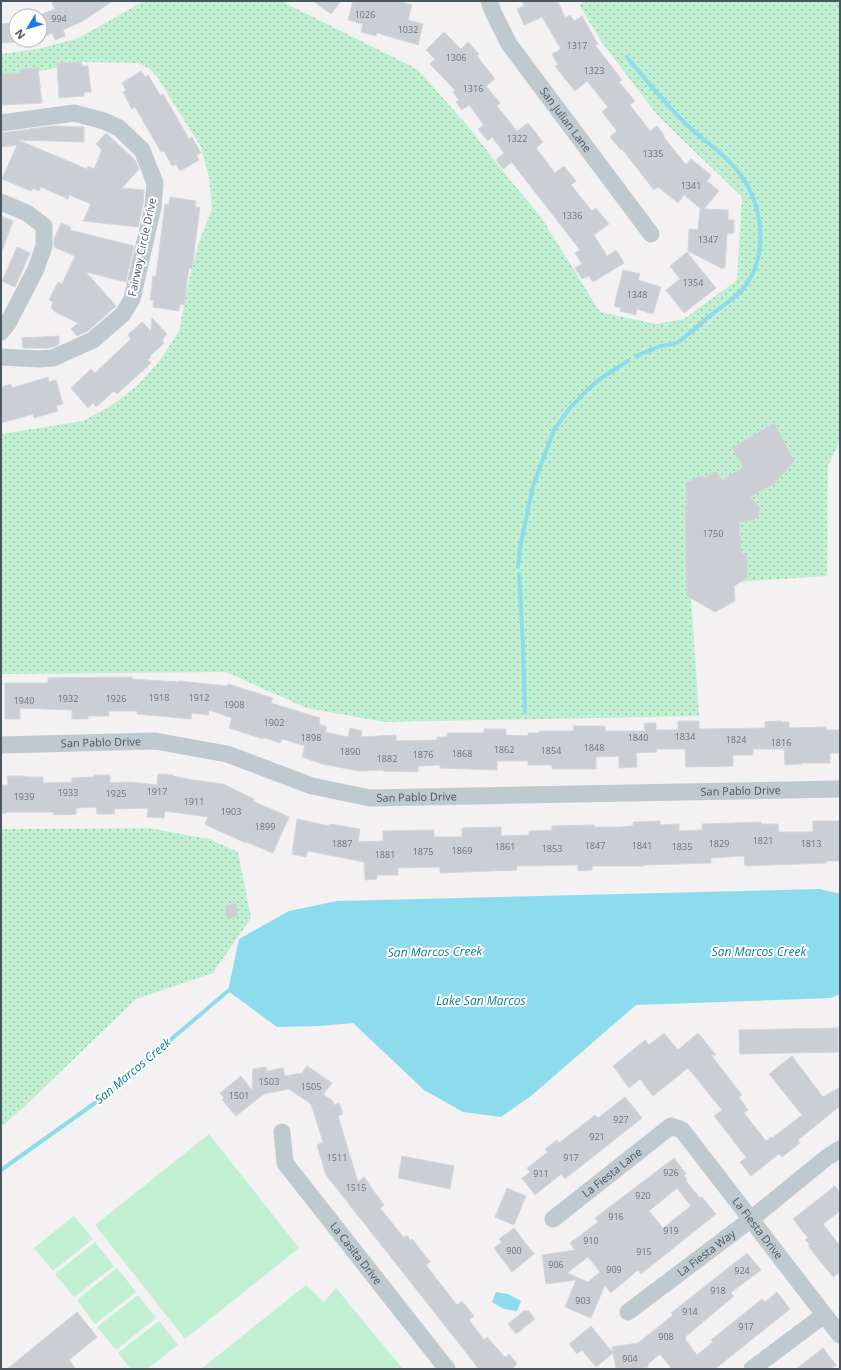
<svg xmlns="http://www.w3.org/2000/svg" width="841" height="1370" font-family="'Open Sans',sans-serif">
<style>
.grass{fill:url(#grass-dots)}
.pitch{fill:#c0f0d1}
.water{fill:#8ddced}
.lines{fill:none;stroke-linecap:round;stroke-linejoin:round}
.stream{stroke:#8ddced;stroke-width:4}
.building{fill:#cbced3;stroke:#d5d7dc;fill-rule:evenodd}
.minor{stroke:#bfc9d0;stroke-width:17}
.labels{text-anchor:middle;stroke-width:4;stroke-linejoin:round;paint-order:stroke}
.number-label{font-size:9px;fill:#6a737c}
.street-label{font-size:11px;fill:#49555f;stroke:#fff}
.water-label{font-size:12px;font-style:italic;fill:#0c7f97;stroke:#fff}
</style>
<defs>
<pattern id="grass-dots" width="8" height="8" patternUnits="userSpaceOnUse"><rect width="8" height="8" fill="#c0f0d1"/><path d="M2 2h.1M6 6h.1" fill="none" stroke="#9ec5ad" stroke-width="1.8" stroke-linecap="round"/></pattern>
</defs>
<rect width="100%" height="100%" fill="#f3f1f1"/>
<g class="grass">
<path d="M144 1H284L287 4 417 69 467 125 506 175 541 217 600 312 656 324 684 319 737 280 742 197 658 116 603 44 579 5 584 1H840V441L828 466 827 576 736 582 690 581 699 716 384 722 307 708 226 672 1 674V434L83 421 112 405 137 386 160 360 179 331 189 280 200 239 212 209 209 177 201 147 158 78 150 69 138 63 83 62 46 70 3 77 1 76V54L38 49 79 38Z"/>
<path d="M149 828 209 839 238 852 251 918 213 973 136 999 25 1106 1 1127V829Z"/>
</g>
<g class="pitch">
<path d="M209 1134 299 1248 185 1339 95 1225Z"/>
<path d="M74 1216 93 1239 53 1271 34 1248Z"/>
<path d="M95 1242 114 1266 74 1297 55 1274Z"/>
<path d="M117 1268 136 1292 95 1324 77 1300Z"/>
<path d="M306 1285 324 1302 336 1288 403 1369H201Z"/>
<path d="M138 1295 156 1318 116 1350 97 1327Z"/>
<path d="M159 1321 178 1345 147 1369H131L118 1353Z"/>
</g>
<g class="water">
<path d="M820 889 840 894V994L831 998 636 1005 531 1096 501 1117 463 1112 424 1090 353 1023 319 1026 277 1027 228 991 239 939 289 911 337 901Z"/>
<path d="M496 1292 508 1294 521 1301 517 1311 504 1309 492 1302Z"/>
</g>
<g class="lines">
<g class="stream">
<path d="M627 57C646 80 665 104 687 125 705 142 728 156 742 177 763 207 768 254 746 285 738 297 722 306 711 315 699 324 689 336 676 343 671 345 666 345 661 346 652 349 644 353 636 356"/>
<path d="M518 567 520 548 533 486 554 430 569 409 586 391 600 379 628 361"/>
<path d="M519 574 523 645 525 712"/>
<path d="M1 1170 102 1098 228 991 233 990"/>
</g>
</g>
<g class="building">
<path d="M51 1H113L81 22 63 30 65 36 55 40 52 33 45 36 40 25V15L55 9Z"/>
<path d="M313 1H341L331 14Z"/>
<path d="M353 1H399L412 5 408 20 423 24 418 45 377 33 376 36 361 32 363 24 348 20Z"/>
<path d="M522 1H558L565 18 570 15 574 21 582 16 598 44 595 45 622 80 619 82 635 101 630 105 650 131 657 126 664 135 663 136 686 165 691 159 711 175 707 181 719 191 704 209 728 210V220H734V233L727 234 725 268 723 267V269L688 251 689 229 698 230 700 209H701L684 195 678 203 658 187 654 190 622 149 621 150 610 137 617 131 602 112 608 107 587 81 575 91 555 66 558 65 552 54 561 49 542 17 524 25 517 9 524 6Z"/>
<path d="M16 23V42L1 43V24Z"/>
<path d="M444 32 461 49 468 42 479 54 477 56 495 79 486 86 500 103 497 106 517 131 528 123 543 142 536 148 555 173 564 166 576 181 571 185 592 211 596 208 609 224 594 235 607 256 616 250 624 263 593 282 589 276 582 279 575 268 582 264 575 253 580 250 514 165 512 162 503 169 496 160 504 153 492 137 488 141 478 129 484 125 469 105 462 110 456 102 459 100 453 92 455 90 430 64 435 59 426 50Z"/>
<path d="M81 62 82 66H88L91 92H84V96L59 98 57 63Z"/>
<path d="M38 68 42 103 1 105V74L21 73 20 69Z"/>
<path d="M141 71 145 77 148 75 160 95 163 94 189 139 192 137 201 153 196 155 199 160 180 171 176 164 172 166 164 151 161 152 135 107 132 109 123 92 126 90 122 83Z"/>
<path d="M52 126 84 127V142L18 140 87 169 88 166 94 169 102 150 96 144 106 133 135 160 139 169 122 188 144 190 143 205 138 227 83 221 91 204 69 195 68 199 41 187 39 191 33 188 31 191 2 179 17 145 1 147V133Z"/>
<path d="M170 197 196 201 195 207H200L192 269 189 268 184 305 180 304 179 311 153 307 154 300H150L153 276H156L165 204H169Z"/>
<path d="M1 216 13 221 2 251H1Z"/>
<path d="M61 223 71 227 70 230 134 246 126 282 86 272 116 306 88 331 77 336 71 329 78 323 55 312 51 307 53 302 49 300 58 282 62 284 75 256 54 247V239Z"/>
<path d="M17 247 30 253 15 287 2 281Z"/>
<path d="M687 252 716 288 684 313 666 290 680 279 670 266Z"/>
<path d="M623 270 640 274 638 280 661 287 653 314 637 309 636 315 620 311 621 308 614 306Z"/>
<path d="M152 318 167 334 162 340 164 343 150 356 151 357 148 360 151 363 117 394 114 391 96 407 93 403 88 408 71 388 91 369 95 373 114 355 131 339 128 335 142 322 151 331Z"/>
<path d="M59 336V344L51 348H23L22 338Z"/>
<path d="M48 377 49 382 56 380 63 404 56 406 58 411 34 418 33 414 1 423V387L11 384 12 388Z"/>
<path d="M774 423 794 461 775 483 750 497 760 507 759 515 754 520 739 522 741 552 747 556 748 577 734 586 735 601 715 612 687 596 685 506H687L686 483 700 476 705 478 716 471 722 480 744 467 732 448Z"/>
<path d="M132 677V679L179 682V681L227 686 228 684 273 698 271 703 320 718 319 724 327 727 325 732 348 737 350 728 362 731 361 737 396 735V741L437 740V737H447V733H484V729H506V735L528 736V733H539V731H574L573 726H605V731H645L644 723H656V730H678V721H699V729L765 728V722L781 721 780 722H789V728L826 727V730H840V753H830V763H801V764L785 765 784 749H753V755H733V766L686 767 685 749H656L657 752 636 753 637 767 619 768V756L596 757V769H552V765H528V761H497V770L440 768V765L418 766V772L383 771V770L359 771 322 764 302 757 305 746 282 739 280 743 263 737V739L229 728 232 718 209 710 208 715 192 713 191 719 137 714V711H109V716H88V719H72V710L20 708V719H5V683H48V678Z"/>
<path d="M158 774 173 775V776L193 780 223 784 254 799 253 801 289 817 273 853 246 842V843L208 826 205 824 208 817 165 811 164 818 147 817 148 808 114 809 115 814H97L96 807 76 808V814L54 815V812H9L1 814V785H8L7 776H25V777H43V783L72 782V778L94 777V775H110V783L131 782 157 785Z"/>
<path d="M297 819 329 826 330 824 360 829 358 842 383 841V831L434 830V837H462V828L501 827V836L529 835V831L552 830V826L594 825V827H619L633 826V822L660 821V825L679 824V831L702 830V824L761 822V824H778L779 832H813V821H840V861H826V863L745 866 744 856 711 858V863L644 865V866H592V870L578 871V865L516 866 517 870 440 873V867L398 868V875H377V879L365 880 364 862 308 851 306 857 292 854Z"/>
<path d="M236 903 238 916 227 918 225 906Z"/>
<path d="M838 1028V1052L740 1054 739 1030Z"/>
<path d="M664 1033 678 1050 698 1033 716 1055H711L742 1095 739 1097 748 1110 744 1113 766 1141 771 1137 772 1138 802 1115 769 1074 792 1056 823 1097 840 1087V1106L798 1140 800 1143 782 1157 779 1154 751 1176 740 1162 746 1157 714 1116 722 1110 688 1068 653 1096 640 1079 629 1088 613 1066 645 1040 649 1045Z"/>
<path d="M307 1066 332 1083 323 1095 332 1100 334 1105 339 1103 343 1114 338 1116 358 1182 364 1177 384 1205 380 1208 404 1238 407 1235 410 1240 412 1239 430 1262 426 1265 457 1305 462 1301 474 1316 469 1320 484 1340 487 1337 504 1356 505 1357 509 1354 517 1364 512 1369H479L326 1175 317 1145 323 1142 311 1104 289 1089 264 1094 236 1116 223 1101 222 1099 224 1098 220 1093 241 1076 252 1090 253 1069 266 1067 267 1071 283 1068 285 1076 302 1073Z"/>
<path d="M625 1097 642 1118 565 1179 561 1174 535 1195 522 1178 530 1172 527 1168 548 1152 545 1149 557 1140 559 1143 595 1115 598 1118Z"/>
<path d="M402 1156 454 1166 450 1189 398 1178Z"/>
<path d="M674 1158 686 1174 684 1176 687 1180 686 1181 700 1198 702 1197 716 1214 641 1274 638 1270 611 1293 605 1285 591 1318 565 1307 576 1280 546 1284 542 1255 575 1250 570 1243 598 1222 595 1218ZM677 1188 691 1206 663 1228 649 1211ZM588 1257 600 1272 588 1282 567 1273Z"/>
<path d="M835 1186 840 1193V1211L823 1224 840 1246V1272L833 1277 808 1246 810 1245 805 1240 808 1238 793 1219Z"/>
<path d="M507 1188 526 1196 514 1225 495 1217Z"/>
<path d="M514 1228 534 1254 512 1272 494 1248 502 1242 499 1239Z"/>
<path d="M747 1253 761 1270 733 1291 731 1293 734 1296 685 1337 686 1338 685 1339 697 1355 713 1342 711 1340 762 1299 765 1302 777 1292 790 1309 715 1369H672L660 1354 648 1364V1367L637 1369H616L612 1347 638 1343 673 1315 671 1313Z"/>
<path d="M525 1310 526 1311 528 1310 535 1319 516 1334 508 1324Z"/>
<path d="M77 1312 97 1337 69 1360 76 1369H7Z"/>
<path d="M591 1326 613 1353 596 1367 582 1350 577 1354 569 1344Z"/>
<path d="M823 1348 836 1365 830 1369H796Z"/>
</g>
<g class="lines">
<g class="minor">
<path id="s1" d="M489 1 493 12 509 44 651 234"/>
<path d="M1 123 74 113 104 121 119 128 142 150 155 183 153 207 132 299 123 314 93 340 53 358 39 359 1 357"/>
<path d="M1 202 27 213 44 226V246L36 269 8 323 1 332"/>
<path id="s2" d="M1 745 155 741 227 754 312 786 370 798 840 789"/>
<path id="s3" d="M282 1132 285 1163 447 1369"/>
<path id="s4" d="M553 1219 671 1126 682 1130 840 1335"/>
<path id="s5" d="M628 1312 750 1220 826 1158 840 1149"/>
<path d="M752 1369 824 1315"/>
</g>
</g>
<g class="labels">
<g class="number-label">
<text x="365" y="18">1026</text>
<text x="59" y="22">994</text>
<text x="408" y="33">1032</text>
<text x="577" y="49">1317</text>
<text x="456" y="61">1306</text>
<text x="594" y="74">1323</text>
<text x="473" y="92">1316</text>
<text x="517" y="142">1322</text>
<text x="653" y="157">1335</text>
<text x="691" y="189">1341</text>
<text x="572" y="219">1336</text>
<text x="708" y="243">1347</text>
<text x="693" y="286">1354</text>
<text x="637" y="298">1348</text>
<text x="713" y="537">1750</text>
<text x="159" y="701">1918</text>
<text x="199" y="701">1912</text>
<text x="68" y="702">1932</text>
<text x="116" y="702">1926</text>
<text x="24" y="704">1940</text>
<text x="234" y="708">1908</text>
<text x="274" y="726">1902</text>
<text x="685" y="740">1834</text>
<text x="311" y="741">1898</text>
<text x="638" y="741">1840</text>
<text x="736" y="743">1824</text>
<text x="781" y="746">1816</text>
<text x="594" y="751">1848</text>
<text x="504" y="753">1862</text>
<text x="551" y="754">1854</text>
<text x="350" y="755">1890</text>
<text x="462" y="757">1868</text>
<text x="423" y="758">1876</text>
<text x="387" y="762">1882</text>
<text x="157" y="795">1917</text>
<text x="68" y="796">1933</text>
<text x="116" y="797">1925</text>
<text x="24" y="800">1939</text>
<text x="194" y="805">1911</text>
<text x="231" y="815">1903</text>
<text x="265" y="830">1899</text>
<text x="763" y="844">1821</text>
<text x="342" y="847">1887</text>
<text x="719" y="847">1829</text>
<text x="811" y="847">1813</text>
<text x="595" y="849">1847</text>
<text x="642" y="849">1841</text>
<text x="505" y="850">1861</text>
<text x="682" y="850">1835</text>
<text x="552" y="852">1853</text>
<text x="462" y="854">1869</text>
<text x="423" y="855">1875</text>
<text x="385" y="858">1881</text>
<text x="269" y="1085">1503</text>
<text x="311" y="1090">1505</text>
<text x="239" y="1099">1501</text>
<text x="621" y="1123">927</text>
<text x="597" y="1140">921</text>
<text x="337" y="1161">1511</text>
<text x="571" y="1161">917</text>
<text x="671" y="1176">926</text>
<text x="541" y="1177">911</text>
<text x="356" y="1191">1515</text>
<text x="643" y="1199">920</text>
<text x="616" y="1220">916</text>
<text x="671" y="1234">919</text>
<text x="591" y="1244">910</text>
<text x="514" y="1254">900</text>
<text x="644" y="1255">915</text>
<text x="556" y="1268">906</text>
<text x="614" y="1273">909</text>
<text x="742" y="1274">924</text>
<text x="718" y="1294">918</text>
<text x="583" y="1304">903</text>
<text x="690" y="1315">914</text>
<text x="746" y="1330">917</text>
<text x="666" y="1340">908</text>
<text x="630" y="1362">904</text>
</g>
<g class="street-label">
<text dy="4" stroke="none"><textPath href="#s1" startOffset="142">San Julian Lane</textPath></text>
<text transform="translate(142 247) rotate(-78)" y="4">Fairway Circle Drive</text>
<text dy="4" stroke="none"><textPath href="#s2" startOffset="100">San Pablo Drive</textPath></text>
<text dy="4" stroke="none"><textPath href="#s2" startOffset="748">San Pablo Drive</textPath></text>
<text dy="4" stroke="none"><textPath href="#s2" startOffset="424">San Pablo Drive</textPath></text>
<text dy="4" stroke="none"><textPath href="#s4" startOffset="75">La Fiesta Lane</textPath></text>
<text dy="4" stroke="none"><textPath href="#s4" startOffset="286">La Fiesta Drive</textPath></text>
<text dy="4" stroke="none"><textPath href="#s5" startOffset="98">La Fiesta Way</textPath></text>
<text dy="4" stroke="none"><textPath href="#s3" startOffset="146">La Casita Drive</textPath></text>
</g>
<g class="water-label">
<text transform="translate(435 952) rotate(-1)" y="4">San Marcos Creek</text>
<text x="759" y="956">San Marcos Creek</text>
<text x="481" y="1005">Lake San Marcos</text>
<text transform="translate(133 1071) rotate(-40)" y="4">San Marcos Creek</text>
</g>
</g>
<rect width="841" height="1370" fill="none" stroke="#49555f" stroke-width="4"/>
<g transform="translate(28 28) rotate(232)"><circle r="19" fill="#ffffff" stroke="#b6bbbf"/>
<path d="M0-3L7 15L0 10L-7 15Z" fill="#1878e7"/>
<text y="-6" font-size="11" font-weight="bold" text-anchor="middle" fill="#49555f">N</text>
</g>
</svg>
